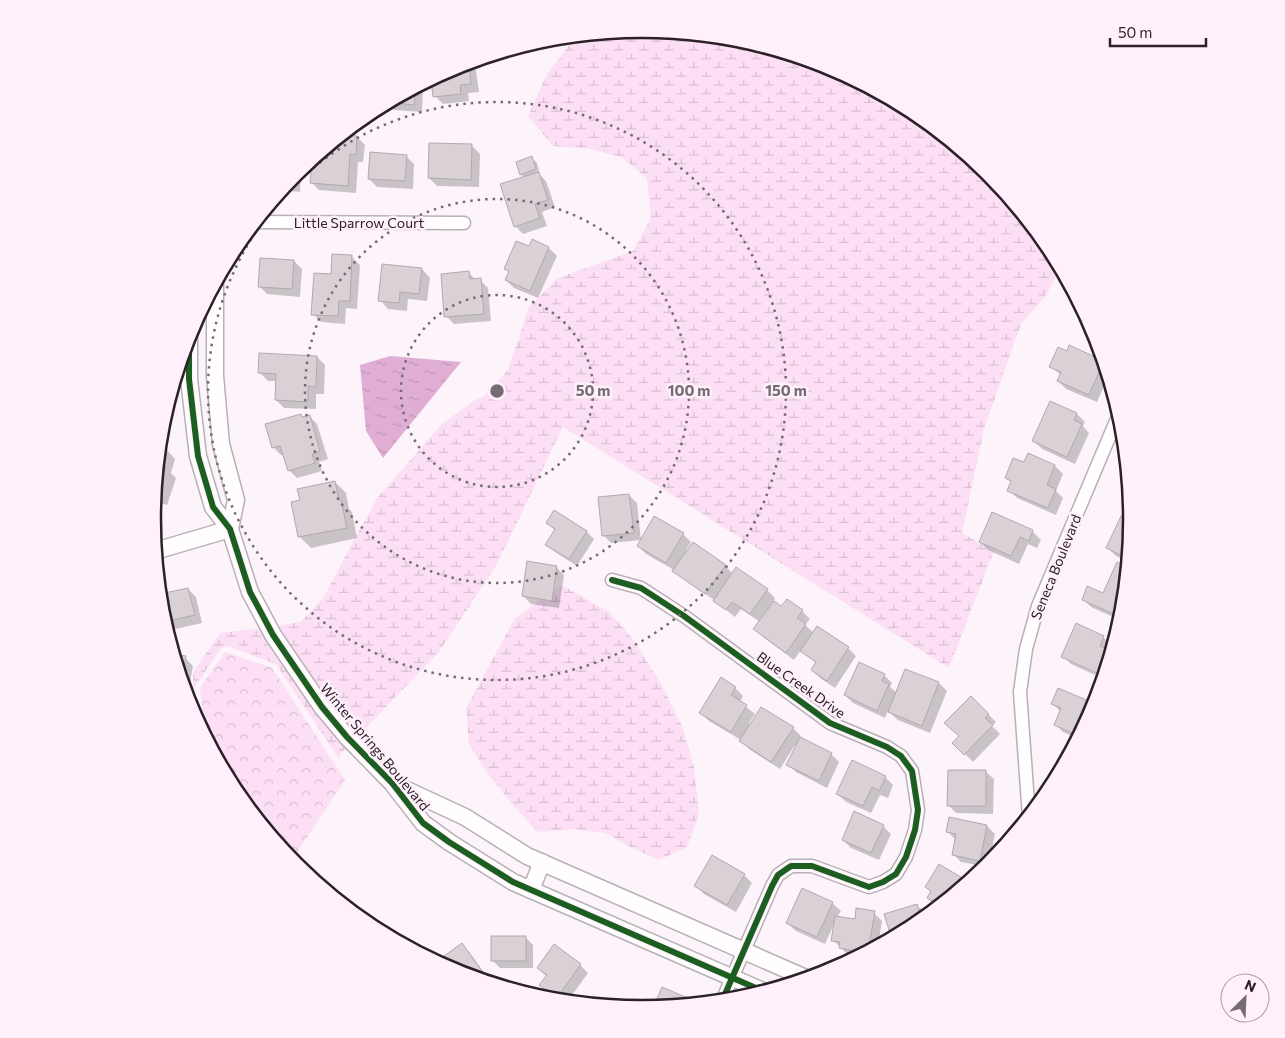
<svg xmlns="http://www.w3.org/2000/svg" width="1285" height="1038" font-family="Commissioner,sans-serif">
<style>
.forest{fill:url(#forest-crowns)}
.wetland{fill:url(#wetland-marsh)}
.water{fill:url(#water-ripples)}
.shadow{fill:#0003;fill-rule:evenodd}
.building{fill:#dad1d7;stroke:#b0a9ae}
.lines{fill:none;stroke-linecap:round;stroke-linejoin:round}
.minor-casing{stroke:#b7b0b5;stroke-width:15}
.tertiary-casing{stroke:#b7b0b5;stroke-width:19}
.minor{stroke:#fffdfe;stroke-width:12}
.tertiary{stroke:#fffdfe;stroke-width:16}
.cycleway-casing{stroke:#fff0fb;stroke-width:9}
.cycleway{stroke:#1b5e20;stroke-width:6}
.ring{fill:none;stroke:#746c72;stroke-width:2.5;stroke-dasharray:2.5 5}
.labels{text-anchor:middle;stroke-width:5;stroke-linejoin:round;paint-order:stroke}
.street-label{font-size:14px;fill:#2b2229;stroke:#fff0fb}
.rim{fill:none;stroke:#2b2229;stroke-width:2.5}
.centre{fill:#746c72;stroke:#fff0fb;stroke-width:2.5}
.ring-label{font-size:15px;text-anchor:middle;font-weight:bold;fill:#746c72;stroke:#fff0fb;stroke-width:5;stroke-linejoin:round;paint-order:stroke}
</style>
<defs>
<pattern id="forest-crowns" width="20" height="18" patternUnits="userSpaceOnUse" patternTransform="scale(1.25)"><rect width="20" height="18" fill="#fcdff4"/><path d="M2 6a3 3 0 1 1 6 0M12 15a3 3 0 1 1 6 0" fill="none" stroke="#d8bfd1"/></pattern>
<pattern id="wetland-marsh" width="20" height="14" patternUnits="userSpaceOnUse" patternTransform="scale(1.25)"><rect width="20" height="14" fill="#fcdff4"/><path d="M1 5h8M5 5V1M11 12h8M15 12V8" fill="none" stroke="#d8bfd1"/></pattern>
<pattern id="water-ripples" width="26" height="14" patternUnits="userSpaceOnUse" patternTransform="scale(1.25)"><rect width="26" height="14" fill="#e0add5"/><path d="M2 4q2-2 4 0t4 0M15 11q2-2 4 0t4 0" fill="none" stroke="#c095b7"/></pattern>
</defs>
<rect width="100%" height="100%" fill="#fcf4fa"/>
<path class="forest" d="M225 652 272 668 345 780 292 860 235 791 206 736 200 688Z"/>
<g class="wetland">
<path d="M643 29 738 38 830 66 915 112 989 173 1050 247 1061 267 1045 297 1021 324 984 429 962 533 994 551 949 668 563 427 496 566 439 652 357 737 328 702 276 626 301 622 324 597 352 543 378 497 442 424 475 400 483 397 508 370 529 307 558 278 633 251 651 218 647 178 621 157 590 149 553 146 528 116 546 76 577 35Z"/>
<path d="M562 585 610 613 633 639 663 687 683 728 694 767 699 814 687 847 659 860 630 847 605 833 575 829 538 832 512 804 486 771 469 744 466 708 515 618Z"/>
<path d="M261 628 347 747 341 754 339 759 276 664 227 646 221 648 196 685 194 690 198 722 194 714 193 672 220 633Z"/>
</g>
<path class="water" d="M390 356 461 362 383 458 366 431 360 365Z"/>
<g class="shadow">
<path d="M472 61 475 64 479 92 468 93 469 101 443 104 435 96 432 78 455 66Z"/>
<path d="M418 86 423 91 422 112 394 110 387 102Z"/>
<path d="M341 136 357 137 365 145 363 162H358L356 193 319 190 311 182 313 158 315 156 329 157 330 144Z"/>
<path d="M472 146 480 154 479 187 437 186 429 178Z"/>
<path d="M406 156 414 164 413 189 377 187 369 179Z"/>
<path d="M532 158 537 163 540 175 546 181 555 207 542 212 547 226 523 234 515 226 524 178 521 174Z"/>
<path d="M301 168 300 192 281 190 296 172Z"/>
<path d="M529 248H549L557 256 538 298 514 288 506 280 510 273 505 268Z"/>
<path d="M352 257 360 265 357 309 346 308 345 324 321 322 313 314 332 275Z"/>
<path d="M294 261 302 269 300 297 267 294 259 286Z"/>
<path d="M422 269 430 278 427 301 408 299 407 311 388 309 380 300Z"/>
<path d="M469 273 476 280H480L488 288 491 321 454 324 446 316Z"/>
<path d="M1067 352 1105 363 1109 375 1097 402 1066 389 1058 381 1061 375 1050 366Z"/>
<path d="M317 357 325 365 324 394H316V409L284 408 276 400 277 381H268L260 373Z"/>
<path d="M1051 402 1077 414 1085 422 1083 426 1089 433 1075 464 1042 449 1034 441Z"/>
<path d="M300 415 303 418 309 416 317 424 328 459 319 462 322 471 297 478 289 470 284 455H281L273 447Z"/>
<path d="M159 447 165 448 175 459 171 473 176 478 167 505 154 501Z"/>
<path d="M1028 454 1055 466 1063 474 1056 491 1063 498 1056 515 1017 498 1009 490 1012 483 1006 478 1024 464Z"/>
<path d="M335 482 346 493 349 509 352 512 357 538 311 548 300 537 293 503 301 501Z"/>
<path d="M629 495 637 503 641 540 611 543 603 535Z"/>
<path d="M1132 511 1133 519 1129 562 1116 556 1108 548 1128 520Z"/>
<path d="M992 514 1033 532 1041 540 1037 548 1028 544 1019 564 988 550 980 542Z"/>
<path d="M547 523 586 531 594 539 577 566 555 552 547 544 556 531Z"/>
<path d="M683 534 691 542 686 550 725 566 733 574 767 590 775 598 773 602 781 608 802 611 810 619 805 625 814 633 848 648 856 656 835 688 820 678 812 670 817 664 801 650 794 660 763 637 755 629 760 622 741 609 735 617 714 600 682 578 674 570 646 554 638 546Z"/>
<path d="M1117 564 1128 569 1122 621 1091 607 1083 599 1104 595Z"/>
<path d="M556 567 564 575 559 608 531 604 523 596Z"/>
<path d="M188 589 196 597 202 623 167 631 162 614 160 596Z"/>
<path d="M1103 637 1111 645 1108 651 1111 654 1104 679 1071 664 1063 656ZM1071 660 1105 675 1104 677 1071 662Z"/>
<path d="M174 656 185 658 193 666 187 699Z"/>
<path d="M906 671 939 683 947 691 930 733 898 720 888 711 885 718 853 703 845 695 884 675 892 683 890 687 897 693Z"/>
<path d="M735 688 743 696 740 702 755 714 749 723 793 728 801 736 800 738 831 754 839 762 827 788 796 772 788 764 797 745H795L780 769 749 749 741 740 709 721 701 713Z"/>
<path d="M1059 689 1095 707 1078 739 1063 732 1055 724 1061 712 1052 703Z"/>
<path d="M971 697 996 722 992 726 1000 734 973 762 954 743 960 736Z"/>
<path d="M985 771 994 779 993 814 956 813 948 805Z"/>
<path d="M885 777 893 785 888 798 880 795 871 813 846 802 838 794Z"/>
<path d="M883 826 891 834 879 860 851 848 843 840Z"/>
<path d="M987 826 995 834 988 867 961 862 953 854 956 840 947 831Z"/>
<path d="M939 865 968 883 938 907 928 898 932 892Z"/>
<path d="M744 875 752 883 736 912 704 894 696 886Z"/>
<path d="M318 884 336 891 344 899 342 904Z"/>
<path d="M832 903 841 911 837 917 856 921 874 913 882 921 878 946 858 957 849 956 833 940 834 924 825 944 796 931 787 923Z"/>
<path d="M916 905 925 913 926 917 915 927Z"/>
<path d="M357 916 377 925 385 934 370 926Z"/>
<path d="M525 937 533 945V968H500L492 960Z"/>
<path d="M461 944 469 952 491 982 455 972 437 962Z"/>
<path d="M554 946 580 965 588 973 567 1002 560 1001 541 985 547 977 538 968Z"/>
</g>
<g class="building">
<path d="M469 62 471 84 460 85 461 94 433 97 431 79 455 66Z"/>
<path d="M416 87 414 105 387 102Z"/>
<path d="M342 135 357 136 356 155 350 154 348 186 310 183 312 159 317 155 328 156 329 145Z"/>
<path d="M429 143 472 144 471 180 428 178Z"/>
<path d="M370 152 407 155 405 181 368 179Z"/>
<path d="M532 156 536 169 520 175 516 162Z"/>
<path d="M539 172 548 200 535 204 540 218 514 227 500 184Z"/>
<path d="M532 239 549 247 530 291 505 280 509 271 504 269 516 241 529 246Z"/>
<path d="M332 254 352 255 350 301H339L338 316 311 315 314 273 331 274Z"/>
<path d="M260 258 294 260 292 289 258 287Z"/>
<path d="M382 264 422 268 419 294 400 292 399 303 378 301Z"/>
<path d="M469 271 470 279 481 278 484 314 444 317 441 274Z"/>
<path d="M1069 345 1104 361 1089 395 1057 381 1061 372 1049 367 1058 347 1067 351Z"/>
<path d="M259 353 317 356 316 387 308 386V402L275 400 276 374 258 373Z"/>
<path d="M1050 401 1077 413 1074 420 1082 424 1067 457 1032 441Z"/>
<path d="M301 414 302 417 310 415 320 451 312 454 315 463 288 471 280 446 272 448 265 424Z"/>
<path d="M160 445 165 447 160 464 166 466 157 495 155 494Z"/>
<path d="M1028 453 1055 465 1047 485 1056 489 1048 508 1007 491 1011 481 1005 478 1013 458 1024 462Z"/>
<path d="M335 481 339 500H341L347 528 298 537 291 502 300 500 297 489Z"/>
<path d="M629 494 634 533 602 536 598 497Z"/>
<path d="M554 510 587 531 569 559 545 545 555 529 546 523Z"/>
<path d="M1131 510 1133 519 1129 559 1106 548 1121 516 1127 519Z"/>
<path d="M992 512 1033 530 1029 541 1020 537 1011 556 979 542Z"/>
<path d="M654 516 684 533 666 563 637 546Z"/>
<path d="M693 542 726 565 705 594 672 571Z"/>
<path d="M527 561 557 566 552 601 522 596Z"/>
<path d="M1117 562 1128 567 1124 607 1122 606 1118 616 1082 600 1087 586 1103 593Z"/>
<path d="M736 567 768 589 750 614 732 602 726 610 713 601Z"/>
<path d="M188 588 195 615 164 622 160 594Z"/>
<path d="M787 599 803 610 797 618 806 624 786 653 753 629 774 601 781 606Z"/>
<path d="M1076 623 1104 636 1100 646 1109 650 1099 674 1061 657Z"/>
<path d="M817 626 849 647 827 681 811 670 816 662 800 651Z"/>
<path d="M174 654 186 656 182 680Z"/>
<path d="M859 662 885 674 882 681 889 684 877 711 844 695Z"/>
<path d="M905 669 939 682 922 726 888 712Z"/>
<path d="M721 677 736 687 731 695 747 705 731 732 699 713Z"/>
<path d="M1058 688 1093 703 1079 736 1054 725 1061 708 1051 704Z"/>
<path d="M971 696 989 714 985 718 993 725 964 755 952 743 959 736 944 723Z"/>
<path d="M761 707 794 727 771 762 739 741Z"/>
<path d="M800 737 832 753 819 781 786 765Z"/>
<path d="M852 760 886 776 879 791 872 787 863 806 836 794Z"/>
<path d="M948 770H986V806H947Z"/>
<path d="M854 811 884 825 871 853 842 840Z"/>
<path d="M949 817 987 825 980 861 952 855 956 834 946 832Z"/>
<path d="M712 855 745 874 727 905 694 886Z"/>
<path d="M939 864 969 882 940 906 927 898 931 891 925 887Z"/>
<path d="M315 881 337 890 334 897Z"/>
<path d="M802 888 833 902 817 937 786 923Z"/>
<path d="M917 904 922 920 915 927 892 939 884 914Z"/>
<path d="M856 908 875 911 868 952 866 953 839 948 840 942 831 941 835 916 855 919Z"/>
<path d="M353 912 378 924 375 929 370 926Z"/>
<rect x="491" y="936" width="35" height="25"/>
<path d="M462 943 484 974 477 979 455 972 436 962Z"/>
<path d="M554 944 581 964 557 998 539 985 547 975 537 968Z"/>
<path d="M662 987 690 999 688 1005 653 1008Z"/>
</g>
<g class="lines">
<defs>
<g id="minor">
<path d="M255 222 464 223"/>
<path d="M612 580 641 588 684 616 830 723 887 747 901 756 912 771 918 810 915 830 906 857 896 874 883 882 869 887 812 866H791L778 875 772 886 722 1001"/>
<path d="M1029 817 1020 692 1026 649 1038 606 1116 421 1121 415"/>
</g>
<g id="tertiary">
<path d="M215 284V376L221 444 236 500 230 529"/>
<path d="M189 333V379L198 456 213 507 230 529 250 592 273 635 322 707 347 737 392 783 423 823 449 842 513 882 765 992"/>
<path d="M155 551 230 529"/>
<path d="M394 784 465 817 527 856 808 979"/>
<path d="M531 890 542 862"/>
</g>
</defs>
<use href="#minor" class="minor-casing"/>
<use href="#tertiary" class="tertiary-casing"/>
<use href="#minor" class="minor"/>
<use href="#tertiary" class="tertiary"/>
<defs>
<g id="cycleway">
<path d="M189 333V379L198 456 213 507 230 529 250 592 273 635 322 707 347 737 392 783 423 823 449 842 513 882 765 992"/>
<path d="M612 580 641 588 684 616 830 723 887 747 901 756 912 771 918 810 915 830 906 857 896 874 883 882 869 887 812 866H791L778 875 772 886 722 1001"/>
</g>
</defs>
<use href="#cycleway" class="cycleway-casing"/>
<use href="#cycleway" class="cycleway"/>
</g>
<g class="ring">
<circle cx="497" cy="391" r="96"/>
<circle cx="497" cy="391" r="192"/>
<circle cx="497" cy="391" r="289"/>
</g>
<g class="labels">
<g class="street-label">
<text x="359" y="228">Little Sparrow Court</text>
<text transform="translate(1056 567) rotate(-68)" y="5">Seneca Boulevard</text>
<text transform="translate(801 685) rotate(35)" y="5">Blue Creek Drive</text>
<text transform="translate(375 747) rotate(50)" y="5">Winter Springs Boulevard</text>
</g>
</g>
<path d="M0 0H1285V1038H0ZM161 519a481 481 0 1 1 962 0a481 481 0 1 1-962 0Z" fill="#fff0fb" fill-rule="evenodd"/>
<path class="rim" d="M161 519a481 481 0 1 1 962 0a481 481 0 1 1-962 0Z"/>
<circle cx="497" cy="391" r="8" class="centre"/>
<g class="ring-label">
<text x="593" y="396">50 m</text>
<text x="689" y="396">100 m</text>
<text x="786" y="396">150 m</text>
</g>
<g transform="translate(1245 998) rotate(24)"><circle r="24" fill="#fff0fb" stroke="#aa9ea7"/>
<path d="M0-4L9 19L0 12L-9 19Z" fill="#746c72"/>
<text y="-8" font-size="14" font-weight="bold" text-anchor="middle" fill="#2b2229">N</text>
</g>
<path d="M1110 38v8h96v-8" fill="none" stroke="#2b2229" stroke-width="2.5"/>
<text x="1118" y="38" font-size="15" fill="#2b2229" stroke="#fff0fb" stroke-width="4" paint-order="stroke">50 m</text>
</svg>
